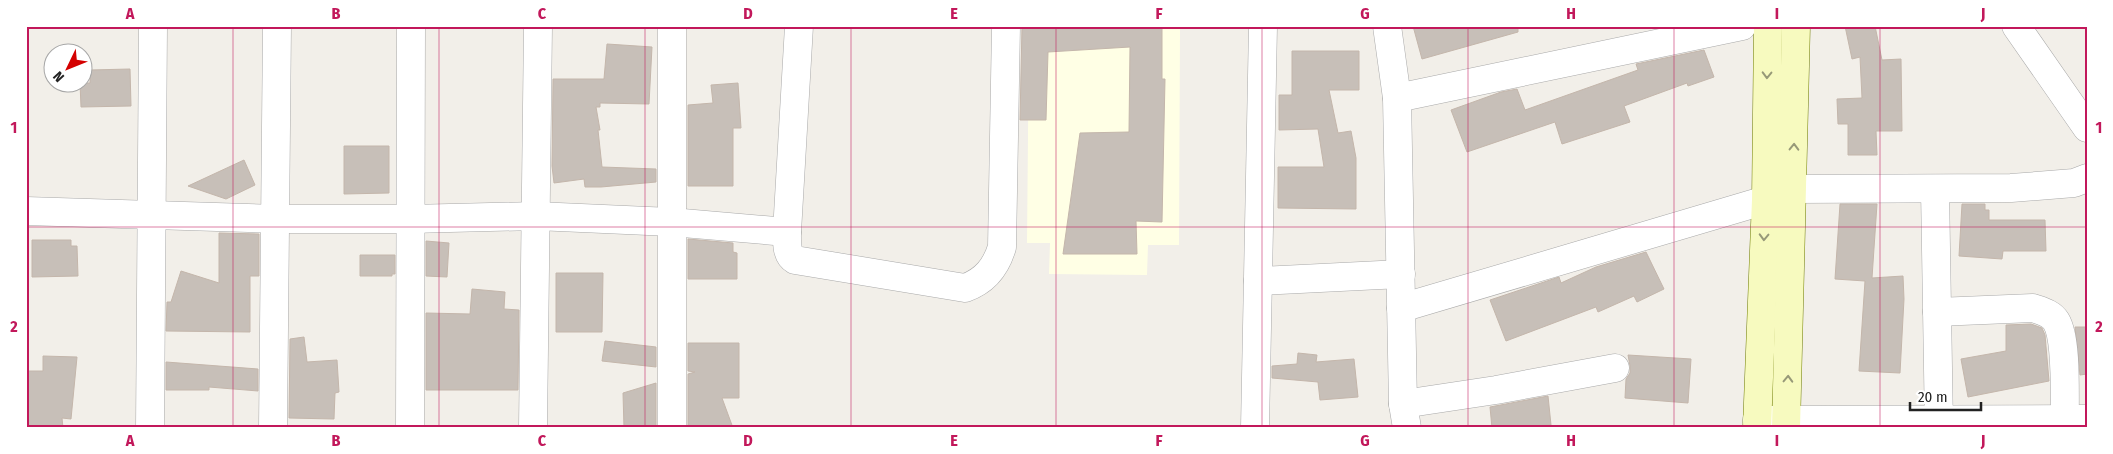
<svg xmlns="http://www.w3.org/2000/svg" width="2113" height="454" font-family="'Fira Sans Condensed',sans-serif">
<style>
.education{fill:#ffffe5}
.building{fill:#c7bfb8;stroke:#c4b6ab}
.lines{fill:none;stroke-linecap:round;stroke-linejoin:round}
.street-casing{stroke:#a9a9a9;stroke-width:29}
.secondary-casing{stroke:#707d05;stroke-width:29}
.street{stroke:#fff;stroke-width:28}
.secondary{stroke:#f7fabf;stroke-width:28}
.oneway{stroke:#979978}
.grid{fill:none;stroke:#c2185b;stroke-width:1;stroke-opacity:0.55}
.neatline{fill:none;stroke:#c2185b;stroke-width:2}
.grid-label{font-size:16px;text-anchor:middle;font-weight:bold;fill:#c2185b}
</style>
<rect width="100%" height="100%" fill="#f2efe9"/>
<path class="education" d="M1029 26H1180L1179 245H1148L1147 275 1049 274 1050 243H1027Z"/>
<g class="building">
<path d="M1022 26H1162V79H1165L1162 222 1136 221 1137 254H1063L1080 133 1129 132 1130 47 1048 52 1046 120H1020Z"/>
<path d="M1413 26H1518V32L1422 59Z"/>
<path d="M1845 26H1875L1882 60 1901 59 1902 131H1876L1877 155H1848V124H1838L1837 99 1862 98 1860 57 1852 59Z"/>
<path d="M607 44 652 47 649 104 600 103V107H596L600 130H598L602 167 656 169V182L601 187H585L584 179 554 183 552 166 553 79H604Z"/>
<path d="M1704 50 1714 77 1688 86 1687 83 1624 106 1630 122 1562 144 1555 122 1467 152 1451 110 1501 92 1517 89 1525 110 1638 70 1636 64Z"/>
<path d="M1292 51H1359V90H1329L1338 133 1351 131 1356 158V209L1278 208V167H1324L1318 129 1279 130V95H1292Z"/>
<path d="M130 69 131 106 81 107 80 83H90V70Z"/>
<path d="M738 83 741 128H733V186H688V105L713 103 711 85Z"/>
<path d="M344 146H389V193L344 194Z"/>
<path d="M244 160 255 185 226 199 188 186Z"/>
<path d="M1840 204H1877L1872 278 1903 276 1904 299 1900 373 1859 371 1865 281 1835 279Z"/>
<path d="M1962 204H1985V210H1989V220H2045L2046 251H2003L2002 259 1959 256Z"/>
<path d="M219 233 259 234V276H250V332L166 331 167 302H171L181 271 219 283Z"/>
<path d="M688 239 733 243V252L737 253V279H688Z"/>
<path d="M32 240H71V246H77L78 276 32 277Z"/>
<path d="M426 241 449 243 447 277 426 276Z"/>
<path d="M1646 252 1664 289 1637 302 1634 296 1598 312 1596 307 1506 341 1490 300 1559 277 1561 283 1596 267Z"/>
<path d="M360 255H395V274H392V276H360Z"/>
<path d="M556 273H603L602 332H556Z"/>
<path d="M472 289 505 292 504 309 519 310 518 390H426V313L470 314Z"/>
<path d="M2031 324 2042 328 2045 335 2049 381 1968 397 1961 359 2006 351V325Z"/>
<path d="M2075 327H2087V374L2080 375Z"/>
<path d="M304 337 307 362 337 360 339 392 335 393 334 419 289 418 290 339Z"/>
<path d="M605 341 656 347V367L602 361Z"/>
<path d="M688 343H739V398H722L733 428H688V374L695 372 688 371Z"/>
<path d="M1298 353 1317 355 1316 362 1354 359 1358 397 1320 400 1318 382 1272 378V366L1297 364Z"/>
<path d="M1628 355 1691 359 1688 403 1625 398 1626 379 1630 373V366Z"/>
<path d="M43 356 77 357 71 419 62 418 63 428H26V371H43Z"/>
<path d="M166 362 258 369V391L209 387V390H166Z"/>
<path d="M656 383V428H624L623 393Z"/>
<path d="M1548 396 1551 425 1492 428 1490 407Z"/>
</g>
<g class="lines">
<defs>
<g id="street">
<path d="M672 26V428"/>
<path d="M799 26 787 232C787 242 786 255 795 260L965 288C985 281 996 267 1002 247L1006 26"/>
<path d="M1387 26 1397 98 1403 404 1407 428"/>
<path d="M2016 26 2087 128"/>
<path d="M1397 98 1742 26"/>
<path d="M1793 189 2011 188 2074 183 2087 178"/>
<path d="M1935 189 1939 428"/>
<path d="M26 211 276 219H410L536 216 671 222 787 232"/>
<path d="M1258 281 1401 274"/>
<path d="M1401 308 1766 200"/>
<path d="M1937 312 2033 308C2041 311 2051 313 2056 321 2068 340 2064 403 2065 428"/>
<path d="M1403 404 1496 390 1615 368"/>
<path d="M1757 420 2087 419"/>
<path d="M150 428 153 26"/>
<path d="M273 428 277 26"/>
<path d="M410 428 411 26"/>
<path d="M533 428 538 26"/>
<path d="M1255 428 1263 26"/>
</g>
<g id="secondary">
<path d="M1757 428 1766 200 1768 26"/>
<path d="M1786 428 1796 26"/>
</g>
</defs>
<use href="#street" class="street-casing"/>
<use href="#secondary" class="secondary-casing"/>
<use href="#street" class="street"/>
<use href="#secondary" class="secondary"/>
</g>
<defs><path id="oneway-chevron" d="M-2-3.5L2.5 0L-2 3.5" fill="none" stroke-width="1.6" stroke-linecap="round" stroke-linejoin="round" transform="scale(1.25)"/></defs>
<g class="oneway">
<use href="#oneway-chevron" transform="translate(1767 75) rotate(91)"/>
<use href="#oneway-chevron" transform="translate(1794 147) rotate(-89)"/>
<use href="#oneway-chevron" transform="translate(1764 237) rotate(92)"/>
<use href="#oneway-chevron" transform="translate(1788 379) rotate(-88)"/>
</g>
<path class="grid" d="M233 26V428M439 26V428M645 26V428M851 26V428M1056 26V428M1262 26V428M1468 26V428M1674 26V428M1880 26V428M26 227H2087"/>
<rect width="2113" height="454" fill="none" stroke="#ffffff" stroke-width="55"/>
<g transform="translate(68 68) rotate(227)"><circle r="24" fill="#ffffff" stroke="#a7a7a7"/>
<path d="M0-4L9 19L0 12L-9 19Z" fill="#d40000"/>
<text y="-8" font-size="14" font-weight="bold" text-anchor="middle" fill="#222222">N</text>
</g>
<path d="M1910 402v8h71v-8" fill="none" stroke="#222222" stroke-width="2.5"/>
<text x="1918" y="402" font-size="15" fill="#222222" stroke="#ffffff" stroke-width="4" paint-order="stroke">20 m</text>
<rect x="28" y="28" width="2058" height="398" class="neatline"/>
<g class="grid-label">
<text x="130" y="19">A</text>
<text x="336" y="19">B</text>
<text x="542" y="19">C</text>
<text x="748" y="19">D</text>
<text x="954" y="19">E</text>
<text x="1159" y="19">F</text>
<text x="1365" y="19">G</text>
<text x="1571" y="19">H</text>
<text x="1777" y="19">I</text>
<text x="1983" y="19">J</text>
<text x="14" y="133">1</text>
<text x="2099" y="133">1</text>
<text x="14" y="332">2</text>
<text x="2099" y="332">2</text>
<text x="130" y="446">A</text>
<text x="336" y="446">B</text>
<text x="542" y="446">C</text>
<text x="748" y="446">D</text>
<text x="954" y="446">E</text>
<text x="1159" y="446">F</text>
<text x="1365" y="446">G</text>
<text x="1571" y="446">H</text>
<text x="1777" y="446">I</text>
<text x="1983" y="446">J</text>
</g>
</svg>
